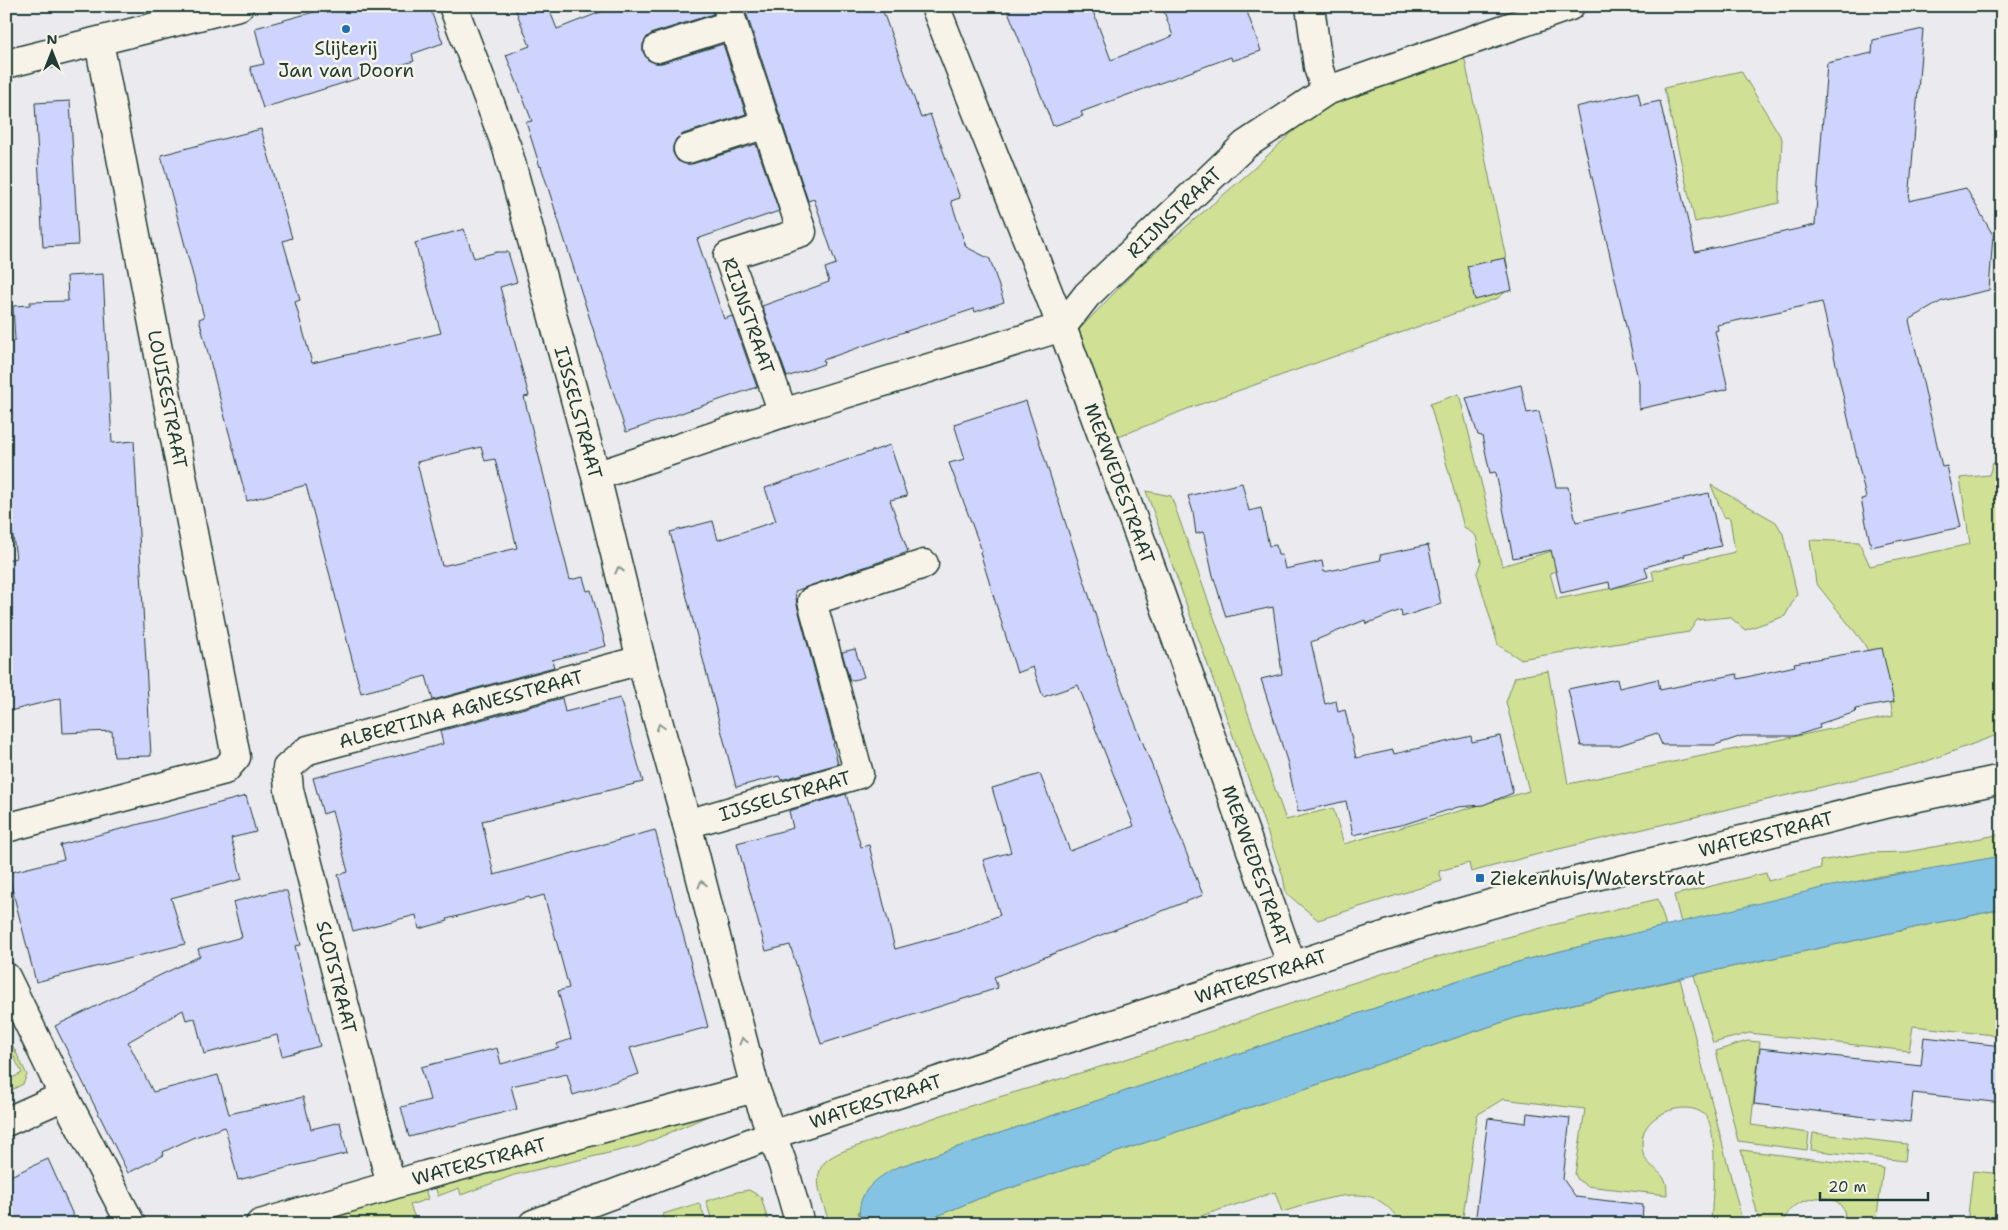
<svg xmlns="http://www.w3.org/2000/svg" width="2008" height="1230" font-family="'Shantell Sans',sans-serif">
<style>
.green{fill:#d0e195;stroke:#788f64}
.water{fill:#85c3e5;stroke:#5c8d9e}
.building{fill:#ced4fd;stroke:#1f3d34;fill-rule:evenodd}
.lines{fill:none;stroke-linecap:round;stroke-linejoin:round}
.minor-casing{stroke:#1f3d34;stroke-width:31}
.minor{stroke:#f7f3e8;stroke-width:28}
.oneway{stroke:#8b988e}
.poi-dot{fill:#1f6fb2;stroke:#f7f3e8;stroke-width:2}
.labels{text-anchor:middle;stroke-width:5;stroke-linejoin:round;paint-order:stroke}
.poi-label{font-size:19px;fill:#1f3d34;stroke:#f7f3e8}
.street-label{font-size:19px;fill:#1f3d34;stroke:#f7f3e8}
</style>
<rect width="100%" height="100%" fill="#ebeaee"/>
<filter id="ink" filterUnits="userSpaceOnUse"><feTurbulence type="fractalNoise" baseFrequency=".02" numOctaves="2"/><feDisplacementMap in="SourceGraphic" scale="10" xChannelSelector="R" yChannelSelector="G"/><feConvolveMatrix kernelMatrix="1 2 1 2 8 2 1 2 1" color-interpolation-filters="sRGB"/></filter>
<g filter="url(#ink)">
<g class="green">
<path d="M1463 51 1508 268 1509 289 1498 298 1187 409 1116 438 1074 335 1140 266 1249 173 1322 104Z"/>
<path d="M1741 71 1782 139 1779 203 1695 222 1664 88Z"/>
<path d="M1459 394 1502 566 1555 550 1560 569 1550 573 1557 599 1654 580 1652 571 1735 552 1730 518 1724 517 1711 485 1776 522 1783 534 1797 594 1785 616 1745 630 1730 617 1697 620 1689 632 1520 659 1498 645 1477 573 1481 562 1476 536 1464 527 1430 404Z"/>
<path d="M1993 463H2002V733L1922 763 1898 769 1546 852 1471 872 1469 863 1439 871 1442 881 1318 920 1286 893 1283 876 1146 491 1171 496 1286 820 1333 808 1344 844 1529 791 1506 702 1515 677 1548 671 1568 784 1893 716 1887 683 1863 642 1816 583 1810 540 1859 542 1870 566 1970 544 1960 478 1989 475Z"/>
<path d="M2002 834V856L1935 869 1881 876 1681 923 1674 895 1766 873 1768 881 1821 868 1820 861 1866 853 1907 852Z"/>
<path d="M1658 899 1666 926 1532 958 1477 974 895 1168 858 1212 861 1224H832L831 1222H829C824 1204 809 1175 827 1160 840 1150 860 1146 875 1140 944 1111 1018 1092 1090 1070 1174 1045 1257 1015 1340 987 1445 953 1551 924 1658 899Z"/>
<path d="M2002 909V1036L1913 1026 1909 1051 1749 1033 1713 1043 1694 975Z"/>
<path d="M1680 979 1743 1224H1711C1712 1201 1719 1136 1707 1118 1694 1097 1641 1111 1642 1143 1642 1166 1654 1163 1665 1180 1667 1184 1667 1190 1667 1195L1587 1186 1578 1180 1575 1174 1585 1109 1503 1099 1477 1115 1462 1224H1402C1396 1215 1389 1207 1380 1201 1355 1185 1308 1205 1282 1212L1275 1192 1176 1224H923L925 1221 978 1199 1515 1018Z"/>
<path d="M6 1032 27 1075 23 1084 6 1093V1081L22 1073 6 1041Z"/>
<path d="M1747 1041 1760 1042 1751 1125 1809 1133 1807 1150 1738 1141 1716 1051Z"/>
<path d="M706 1112 708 1116 639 1146 514 1175 461 1195 459 1188 438 1196 435 1186Z"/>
<path d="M1813 1133 1907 1144 1905 1161 1811 1150Z"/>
<path d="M1741 1150 1883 1168 1876 1224H1845C1849 1190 1808 1193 1790 1210 1787 1214 1784 1219 1782 1224H1760Z"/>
<path d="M1973 1171 2002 1174V1224H1967Z"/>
<path d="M425 1189 428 1199 410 1205 415 1218 405 1224H315C352 1213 387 1199 425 1189Z"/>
<path d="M749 1190 761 1197 769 1224H666L663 1214 699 1203 707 1222 712 1221 706 1201 737 1192Z"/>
</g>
<path class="water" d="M2002 856V909L1694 975 1515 1018 978 1199 925 1221 923 1224H861C854 1195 872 1181 895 1168L1477 974 1532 958 1826 887Z"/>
<g class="building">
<path d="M336 6H429L443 43 412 54 414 61 263 108 250 67 264 64 255 28Z"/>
<path d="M514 6H548L557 29 616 6H712L713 14 653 33 647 37 643 44V52L648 60 655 63H662L723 44 746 114 683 134 676 139 673 146V153L678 161 685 164H692L756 144 779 211 697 239 724 319 732 316 757 387 626 432 541 166 540 167 526 122 532 121 506 55 530 46Z"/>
<path d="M744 6H881L921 118 930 114 960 198 951 201 966 247 990 259 1004 302 975 312 974 309 898 334 823 360 824 364 787 377 762 306 829 282 825 268 836 264 814 199 808 201Z"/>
<path d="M1006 6H1091L1111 60 1173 36 1162 6H1245L1261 51 1232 61 1231 57 1081 112 1083 116 1053 126Z"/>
<path d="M1923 29 1909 201 1966 188 1993 235 1989 290 1942 301 1909 320 1942 467 1947 466 1961 527 1871 547 1861 499 1866 498 1822 302 1717 325 1718 330 1715 331 1728 389 1639 409V383L1576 107 1638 92 1641 105 1660 101 1695 252 1815 225 1827 63 1872 53 1873 40Z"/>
<path d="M70 101 78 245 43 247 35 103Z"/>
<path d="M261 129 292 238 283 241 300 300 295 302 312 363 441 333 415 243 464 229 474 258 497 252H508L517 282 500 287 529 396 524 397 570 580 583 577 587 591 591 590 606 646 552 660 554 667 433 700 426 676 361 693 306 485 247 501 199 319 204 317 161 155ZM481 447 485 461 495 459 517 548 442 566 417 462Z"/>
<path d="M1505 258 1512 290 1475 300 1467 266Z"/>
<path d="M103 274 112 443 134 441 151 756 114 757 112 731 63 733 61 698 6 712V560L16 558 6 487V342L15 341 13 306 30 305V302L68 301 67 276Z"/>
<path d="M1521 385 1527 413 1539 411 1556 487H1568L1576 522 1709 493 1721 546 1684 554 1685 556 1645 567 1648 577 1610 589 1609 582 1561 593 1551 550 1513 558 1496 473 1495 472 1490 473 1482 436 1478 435 1466 398Z"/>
<path d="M1026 401 1109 657 1203 895 994 977 998 988 821 1044 790 945 766 951 737 843 793 828 789 811 846 794 861 847 869 845 895 949 957 932 1000 915 983 860 1011 852 992 788 1040 774 1070 851 1134 826 1078 685 1043 697 1033 667 1017 673 980 552 982 551 949 463 965 459 954 424Z"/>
<path d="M890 445 907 496 890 500 908 552 795 591 797 605 834 743 833 744 838 764 781 780 779 776 736 787 670 532 713 521 718 540 776 521 765 488Z"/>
<path d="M1242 483 1249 511 1261 508 1269 546 1276 545 1278 555H1282L1285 569 1322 561 1324 572 1381 560 1380 555 1428 545 1441 604 1402 617 1401 610 1366 624 1365 620 1311 642 1325 704 1336 701 1338 712 1345 710 1356 758 1393 750 1394 754 1471 736 1472 742 1500 736 1513 793 1483 805 1458 807 1405 824 1353 835 1346 801 1298 812 1288 764 1261 679 1282 674 1273 607 1226 617 1212 572 1204 534 1203 532 1196 534 1193 512 1188 496Z"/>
<path d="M1882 648 1894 702 1855 709 1856 712 1819 724 1820 728 1794 736H1742L1715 745H1662L1657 733 1617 746H1581L1568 689 1617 679 1619 688 1658 679 1660 690 1737 674 1738 679 1795 666 1794 663Z"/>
<path d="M855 649 864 677 850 681 842 652Z"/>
<path d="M562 698 565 712 620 698 643 782 482 821 494 875 655 830 708 1027 630 1048 639 1074 573 1095 567 1074 511 1086 517 1109 409 1137 401 1107 430 1100 421 1067 497 1048 501 1064 559 1048 557 1044 571 1039 558 991 569 988 544 895 530 899 529 897 447 919 448 921 419 929 416 915 353 931 338 875 348 872 332 811 323 814 313 778 443 744 440 731Z"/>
<path d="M246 796 256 832 231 838 242 879 171 898 185 944 36 982 8 873 64 859 60 845Z"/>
<path d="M275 891H287L301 945 295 946 320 1046 282 1056 277 1035 204 1054 195 1018 186 1020 183 1010 128 1042 153 1092 218 1075 229 1114 303 1097 311 1129 340 1122 347 1153 238 1180 225 1127 192 1138 163 1152 164 1155 128 1173 55 1026 200 956 198 949 242 937 233 902Z"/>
<path d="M1924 1037 2002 1046V1103L1913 1093 1910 1122 1754 1104 1760 1048 1921 1066Z"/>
<path d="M1527 1113 1570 1118 1563 1179 1576 1197 1643 1205 1642 1224H1475L1488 1118 1526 1123Z"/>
<path d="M48 1159 77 1224H13L6 1208V1178Z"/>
</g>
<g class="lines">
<defs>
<g id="minor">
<path id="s1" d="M453 6 507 148 596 476 641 660 687 824 755 1088 783 1165 800 1224"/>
<path id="s2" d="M727 6 802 232 728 256 783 413"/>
<path id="s3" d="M935 6 1062 327 1153 573 1292 966"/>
<path d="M1310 6 1318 67 1326 91"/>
<path d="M658 48 733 24"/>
<path d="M6 64 239 6"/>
<path d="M688 149 766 124"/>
<path id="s4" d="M596 476 783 413 1062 327 1087 295 1245 145 1326 91 1570 6"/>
<path id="s5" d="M687 824 859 774 812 601 924 564"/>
<path d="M6 828 225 770 236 757 99 42"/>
<path d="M6 977 64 1096 131 1224"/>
<path d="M6 1122 64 1096"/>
<path id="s6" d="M391 1185 289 790 287 768 308 750 641 660"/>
<path id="s7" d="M260 1224 426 1175 755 1088"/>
<path id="s8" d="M533 1224 771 1135 1427 922 1544 889 1890 803 2002 779"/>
</g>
</defs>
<use href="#minor" class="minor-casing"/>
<use href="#minor" class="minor"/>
</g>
<defs><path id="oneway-chevron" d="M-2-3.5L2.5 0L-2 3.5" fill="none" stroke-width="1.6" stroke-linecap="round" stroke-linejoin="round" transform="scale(1.25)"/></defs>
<g class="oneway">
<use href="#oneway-chevron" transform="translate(619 570) rotate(-104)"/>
<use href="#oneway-chevron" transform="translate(660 727) rotate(-106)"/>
<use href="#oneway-chevron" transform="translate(702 884) rotate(-105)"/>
<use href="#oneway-chevron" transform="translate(743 1041) rotate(-105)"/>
</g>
</g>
<g class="poi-dot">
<circle cx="346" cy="29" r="5"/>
<rect x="1475" y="873" width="10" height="10" rx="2.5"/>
</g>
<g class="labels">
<g class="poi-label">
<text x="346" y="55">Slijterij<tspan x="346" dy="22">Jan van Doorn</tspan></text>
<text x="1490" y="885" text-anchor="start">Ziekenhuis/Waterstraat</text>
</g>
<g class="street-label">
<text dy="7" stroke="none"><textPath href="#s4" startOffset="650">RIJNSTRAAT</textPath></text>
<text dy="7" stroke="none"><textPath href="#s2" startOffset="379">RIJNSTRAAT</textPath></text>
<text transform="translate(168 399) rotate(79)" y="7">LOUISESTRAAT</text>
<text dy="7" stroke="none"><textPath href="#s1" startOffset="426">IJSSELSTRAAT</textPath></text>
<text dy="7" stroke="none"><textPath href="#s3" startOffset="512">MERWEDESTRAAT</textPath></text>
<text dy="7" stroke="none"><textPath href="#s6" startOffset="616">ALBERTINA AGNESSTRAAT</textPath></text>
<text dy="7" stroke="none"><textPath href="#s5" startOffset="102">IJSSELSTRAAT</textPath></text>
<text dy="7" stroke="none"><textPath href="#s8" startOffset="1294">WATERSTRAAT</textPath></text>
<text dy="7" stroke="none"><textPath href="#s3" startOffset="918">MERWEDESTRAAT</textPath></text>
<text dy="7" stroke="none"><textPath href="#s8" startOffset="769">WATERSTRAAT</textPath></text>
<text transform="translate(337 977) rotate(76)" y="7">SLOTSTRAAT</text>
<text dy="7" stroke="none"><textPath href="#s8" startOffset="364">WATERSTRAAT</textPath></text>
<text dy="7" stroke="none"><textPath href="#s7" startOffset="228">WATERSTRAAT</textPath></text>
</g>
</g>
<rect width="2008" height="1230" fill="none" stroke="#f7f3e8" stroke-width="25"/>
<rect x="12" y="12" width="1983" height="1205" fill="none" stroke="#1f3d34" stroke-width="2" filter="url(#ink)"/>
<g transform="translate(52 52)" stroke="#f7f3e8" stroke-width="4" paint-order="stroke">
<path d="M0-4L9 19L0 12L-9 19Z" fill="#1f3d34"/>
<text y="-8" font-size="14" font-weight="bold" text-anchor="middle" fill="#1f3d34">N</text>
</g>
<path d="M1820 1192v8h108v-8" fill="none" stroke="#1f3d34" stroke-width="2.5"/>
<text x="1828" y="1192" font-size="15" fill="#1f3d34" stroke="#f7f3e8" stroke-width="4" paint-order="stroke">20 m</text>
</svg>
